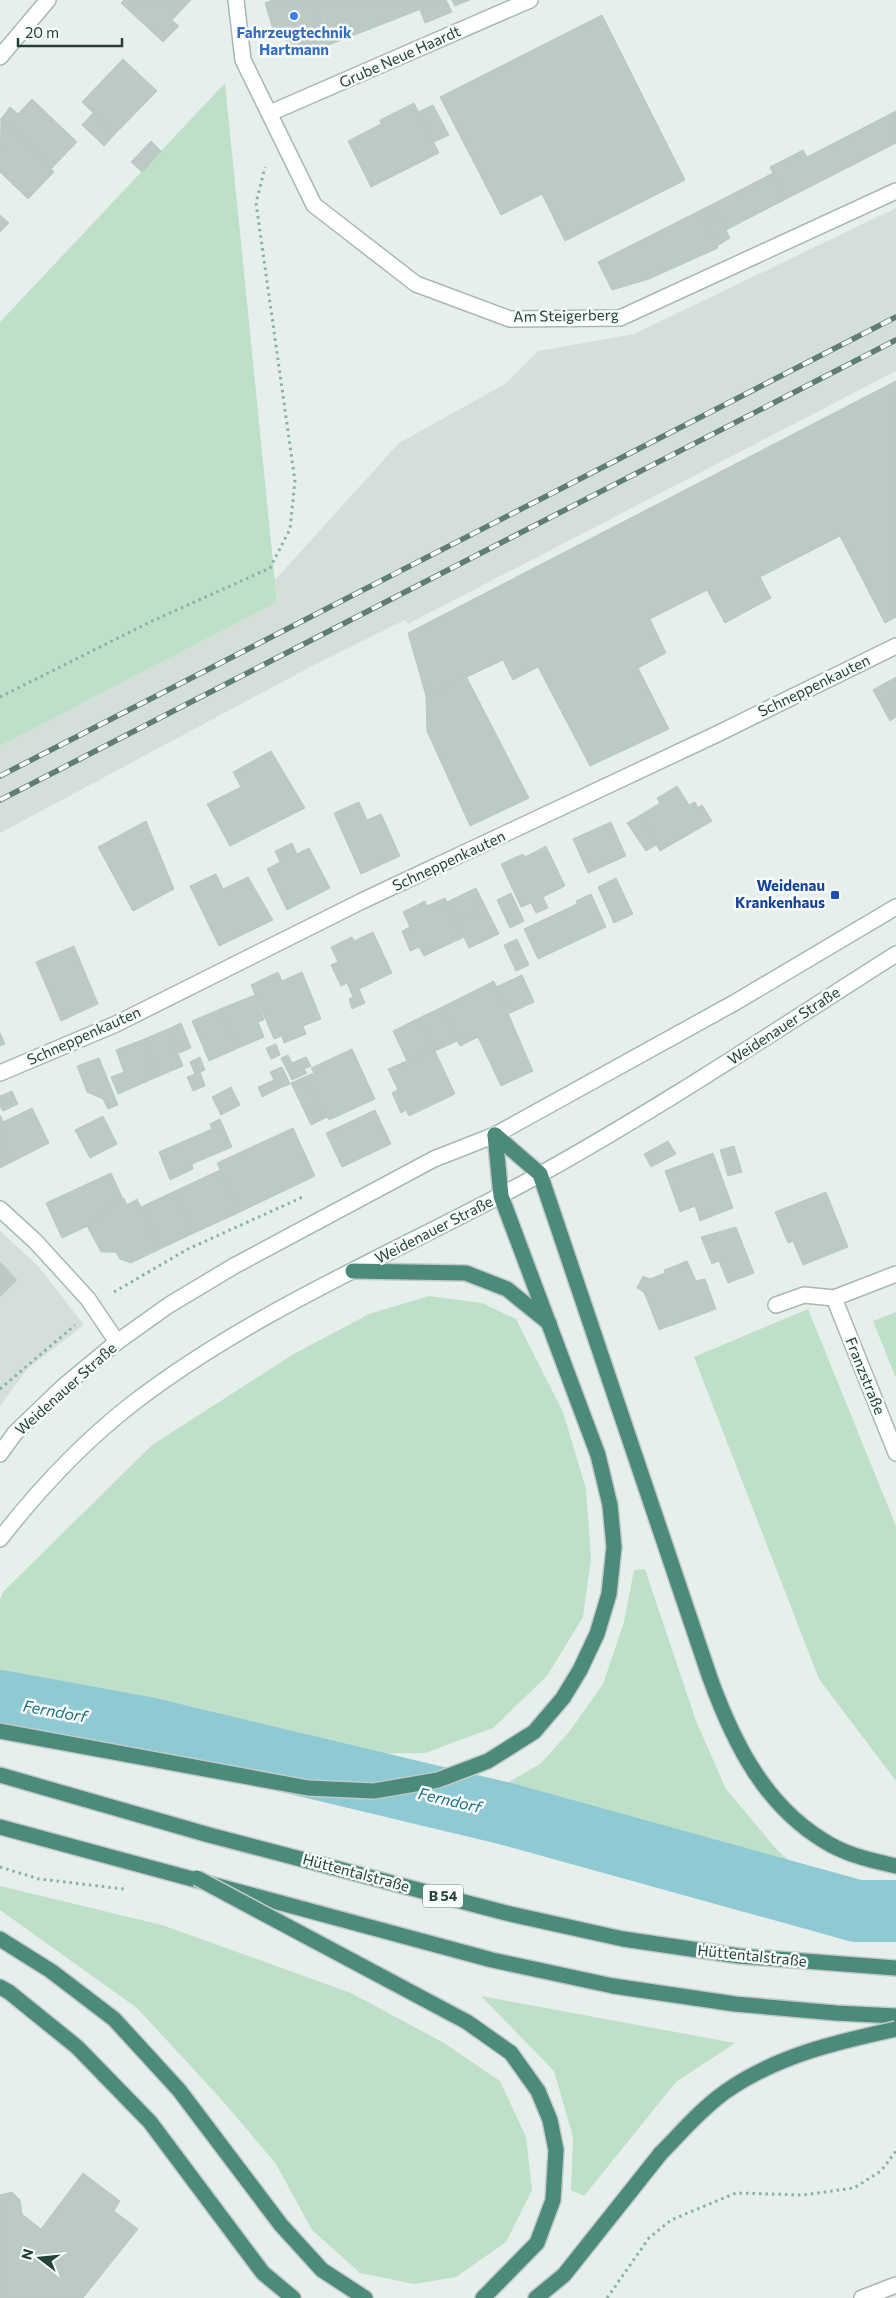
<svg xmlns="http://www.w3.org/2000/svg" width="896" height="2298" font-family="Commissioner,sans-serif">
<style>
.built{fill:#d4dfda}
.green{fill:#bfe0c8}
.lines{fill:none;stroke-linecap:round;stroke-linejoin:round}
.river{stroke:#8ec9d4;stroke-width:62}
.building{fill:#bbcac4;stroke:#b8c9c2}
.minor-casing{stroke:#a8b8b2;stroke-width:18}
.secondary-casing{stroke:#a4bbb3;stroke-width:18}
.trunk-casing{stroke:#c2cac8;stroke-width:18}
.path{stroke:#86b3a5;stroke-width:3;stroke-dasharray:2.5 4;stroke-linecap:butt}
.minor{stroke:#fff;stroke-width:15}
.secondary{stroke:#fff;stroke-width:15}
.trunk{stroke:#4c8a7c;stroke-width:15}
.rail-casing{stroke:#5f7d75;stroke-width:5.5}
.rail{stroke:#f7fbf9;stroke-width:4;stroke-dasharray:11;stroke-linecap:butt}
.trunk-bridge-casing{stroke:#c2cac8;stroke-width:18;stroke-linecap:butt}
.trunk-bridge{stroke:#4c8a7c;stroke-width:15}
.shop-dot{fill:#3f7fe0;stroke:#f7fbf9;stroke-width:2}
.transit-dot{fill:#1a4fb4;stroke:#f7fbf9;stroke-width:2}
.labels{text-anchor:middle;stroke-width:5;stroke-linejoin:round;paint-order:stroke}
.shield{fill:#f7fbf9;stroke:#637a73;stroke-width:1}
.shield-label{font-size:14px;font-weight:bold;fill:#24423a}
.shop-label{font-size:15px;font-weight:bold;fill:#366cbe;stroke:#f7fbf9}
.street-label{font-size:15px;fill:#24423a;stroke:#f7fbf9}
.transit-label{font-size:15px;font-weight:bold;fill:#164399;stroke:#f7fbf9;text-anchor:end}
.water-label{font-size:16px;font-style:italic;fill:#1c6f80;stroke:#f7fbf9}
</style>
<rect width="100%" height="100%" fill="#e6efeb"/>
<g class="built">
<path d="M896 208V371L408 624 405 620 314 665 0 833V746L277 602 275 580 399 443 505 384 538 351 634 334Z"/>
<path d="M0 1231 38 1266 84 1325 27 1369 0 1406Z"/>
</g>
<g class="green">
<path d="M225 83 277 602 0 746V322Z"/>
<path d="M429 1296 482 1303 516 1319 563 1412 586 1489 591 1559 583 1617 547 1676 493 1728 425 1753 295 1755 0 1694V1599L4 1591 152 1445 292 1355 369 1314Z"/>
<path d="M808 1309 896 1526V1781L819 1679 694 1357Z"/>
<path d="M896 1312V1378L873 1321Z"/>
<path d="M645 1569 696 1721 726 1789 778 1851 826 1892 488 1794 540 1764 569 1732 603 1684 624 1622 634 1570Z"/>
<path d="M0 1886 162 1925 351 1993 444 2043 500 2081 526 2137 532 2190 506 2242 456 2277 414 2284 360 2273 312 2230 276 2164 221 2099 137 2008 0 1910Z"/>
<path d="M481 1996 735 2043 676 2082 584 2196 571 2190 573 2137 554 2071Z"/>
</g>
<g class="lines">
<path class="river" d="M0 1701 147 1728 503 1813 857 1911H896"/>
</g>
<g class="building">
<path d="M124 0H191L172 20 179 26 163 42 121 3Z"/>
<path d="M273 0H314L329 45 308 54 297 51 273 29 265 3Z"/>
<path d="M314 0H444L329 45Z"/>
<path d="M444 0H446L452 12 425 23 420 10Z"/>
<path d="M452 0H470L455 6Z"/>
<path d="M602 15 685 180 565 241 542 194 501 215 440 97Z"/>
<path d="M123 59 157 91 115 134 82 102Z"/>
<path d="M32 99 77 142 51 169 0 120 10 107 18 114Z"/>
<path d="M414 103 439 153 371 187 348 141 381 124 380 120Z"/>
<path d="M433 105 449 135 434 142 418 112Z"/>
<path d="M896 111V143L786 199 770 167 803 150 807 157Z"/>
<path d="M93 113 115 134 104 146 82 125Z"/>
<path d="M1 121 54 172 28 199 0 172Z"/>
<path d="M151 141 161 151 142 172 131 162Z"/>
<path d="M773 173 786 199 726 230 713 204Z"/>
<path d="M713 204 730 238 717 246 699 211Z"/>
<path d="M699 211 718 248 649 279 612 290 598 262Z"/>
<path d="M0 215 9 223 0 232Z"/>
<path d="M896 381V617L885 623 840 536 760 577 771 598 725 623 707 590 650 619 666 653 638 668 669 729 590 766 538 667 513 680 503 660 426 696 408 633Z"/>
<path d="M896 677V717L890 721 873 690Z"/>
<path d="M467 678 529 798 470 826 427 731 426 696Z"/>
<path d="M271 751 305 808 230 846 207 804 241 787 233 772Z"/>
<path d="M677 786 689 805 695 802 698 808 702 805 712 821 660 851 639 816 660 803 657 798Z"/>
<path d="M359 802 367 820 381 814 400 856 361 874 334 813Z"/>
<path d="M639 816 656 845 646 851 627 823Z"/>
<path d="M146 821 174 889 133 911 98 847Z"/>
<path d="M611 822 626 856 588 873 573 839Z"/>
<path d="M292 843 297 854 309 848 330 888 287 910 267 869 280 862 275 851Z"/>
<path d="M546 846 565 886 543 897 548 908 536 913 531 903 521 907 501 864 523 854 525 857Z"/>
<path d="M216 874 223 889 248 877 273 920 219 946 190 886Z"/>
<path d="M616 878 633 914 614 923 598 887Z"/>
<path d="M476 888 485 906 456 920 447 902Z"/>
<path d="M511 893 524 921 510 928 497 900Z"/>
<path d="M591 894 606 927 538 959 524 929 577 904 576 901Z"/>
<path d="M445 898 464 937 424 956 419 947 410 951 402 931 410 927 403 912 425 901 427 906Z"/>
<path d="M485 906 499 934 469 948 456 920Z"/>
<path d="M373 932 392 973 359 989 365 1003 352 1009 349 999 353 997 347 983 341 986 331 965 338 962 331 947 352 937 354 941Z"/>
<path d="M517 939 529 965 516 971 504 945Z"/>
<path d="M74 946 98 1004 61 1021 36 962Z"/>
<path d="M278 972 282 981 302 972 321 1019 303 1026 306 1034 284 1043 282 1036 274 1039 251 985Z"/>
<path d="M522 975 534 1002 508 1014 496 987Z"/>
<path d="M494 981 533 1071 501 1086 478 1037 460 1046 440 1008Z"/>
<path d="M255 995 264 1020 258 1022 264 1037 236 1049 220 1009Z"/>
<path d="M440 1008 457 1041 435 1051 419 1018Z"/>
<path d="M220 1009 236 1049 209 1061 192 1021Z"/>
<path d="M419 1018 434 1049 407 1061 393 1031Z"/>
<path d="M181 1023 191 1048 179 1053 168 1029Z"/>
<path d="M168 1029 183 1066 157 1077 142 1040Z"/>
<path d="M0 1033 5 1044 0 1046Z"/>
<path d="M142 1040 157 1077 118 1094 111 1077 124 1072 116 1050Z"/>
<path d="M276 1044 280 1055 271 1059 266 1048Z"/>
<path d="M352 1049 375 1099 329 1120 327 1117 323 1119 304 1077 314 1073 311 1068Z"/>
<path d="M434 1049 455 1094 409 1116 406 1110 401 1113 392 1093 398 1090 388 1069Z"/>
<path d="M288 1055 292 1063 285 1066 281 1058Z"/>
<path d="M200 1057 205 1070 195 1074 190 1062Z"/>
<path d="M306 1057 311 1066 304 1069 307 1073 292 1080 285 1066Z"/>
<path d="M99 1058 118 1105 108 1109 103 1099 87 1092 77 1066Z"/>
<path d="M282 1067 290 1084 278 1089 270 1072Z"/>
<path d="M200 1072 205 1086 193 1091 187 1077Z"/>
<path d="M304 1077 323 1119 311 1125 291 1083Z"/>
<path d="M274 1080 278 1089 262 1097 258 1087Z"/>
<path d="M231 1087 240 1105 221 1115 212 1097Z"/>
<path d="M12 1091 18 1104 3 1111 0 1106V1096Z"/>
<path d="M32 1108 49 1143 0 1168V1115L3 1122Z"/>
<path d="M375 1110 391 1144 342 1167 326 1133Z"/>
<path d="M103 1116 117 1144 90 1158 75 1130Z"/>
<path d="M220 1119 232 1147 192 1164 193 1169 170 1180 159 1152 212 1129 210 1124Z"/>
<path d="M293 1128 315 1176 240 1212 217 1163Z"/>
<path d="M668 1141 676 1154 651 1167 644 1154Z"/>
<path d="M734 1146 742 1172 728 1176 720 1150Z"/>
<path d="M713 1153 733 1208 700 1221 695 1206 680 1212 665 1171Z"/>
<path d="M220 1170 240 1212 194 1233 175 1191Z"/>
<path d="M111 1173 123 1199 92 1224 62 1238 46 1203Z"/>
<path d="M175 1191 194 1233 160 1249 141 1207Z"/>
<path d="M826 1192 848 1247 803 1265 793 1241 788 1243 775 1212Z"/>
<path d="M124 1198 127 1205 137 1199 160 1249 131 1263 120 1259 116 1252H101L87 1226Z"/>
<path d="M736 1227 754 1273 728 1283 719 1261 712 1264 701 1237Z"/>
<path d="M687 1261 696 1281 705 1279 716 1309 659 1330 644 1292 637 1288 643 1276 650 1279 665 1273 664 1270Z"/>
<path d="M0 1262 17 1280 0 1297Z"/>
<path d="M83 2173 120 2201 114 2211 138 2229 83 2298H0V2195L12 2192 20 2200 22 2214 41 2229Z"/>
</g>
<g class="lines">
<defs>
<g id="minor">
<path d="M236 0 243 60 314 205 416 284 510 319 620 318 896 191"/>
<path d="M0 57 48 0"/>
<path d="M270 113 530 0"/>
<path d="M0 1073 116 1024 362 901 715 735 896 646"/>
<path d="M0 1209 35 1241 88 1299 117 1342"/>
<path d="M834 1298 896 1453"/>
<path d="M776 1305 804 1295 834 1298 896 1274"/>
<path d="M862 2298 896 2285"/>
</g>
<g id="secondary">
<path d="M0 1454 15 1433 64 1386 117 1342 169 1305 234 1266 434 1159 495 1135 734 1003 896 907"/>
<path d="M0 1539C39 1489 82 1443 132 1404 255 1309 402 1250 537 1176 660 1108 778 1029 896 954"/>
</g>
<g id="trunk">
<path d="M495 1135 540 1174 710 1678C734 1744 766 1809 831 1845 851 1856 874 1861 896 1866"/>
<path d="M353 1271 466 1273 507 1289 549 1323"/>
<path d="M0 1731 308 1788 374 1791 438 1780 488 1761 534 1732 563 1698 580 1670 597 1634 609 1594 614 1547 610 1505 598 1455 501 1196 495 1135"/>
<path d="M0 1775 209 1835 506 1913 623 1939 739 1956 896 1968"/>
<path d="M0 1827 492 1960 613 1986 735 2004 836 2013 896 2016"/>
<path d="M0 1939 51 1971 114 2019 179 2090 281 2225 322 2270 365 2298"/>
<path d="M0 1987 9 1992 77 2047 150 2122 263 2273 293 2298"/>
<path d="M483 2298 537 2243 553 2200 556 2150 550 2120 538 2091"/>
<path d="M536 2298 564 2275 661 2153"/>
</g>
</defs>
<use href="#minor" class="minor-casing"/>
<use href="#secondary" class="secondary-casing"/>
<use href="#trunk" class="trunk-casing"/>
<g class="path">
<path d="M0 697 150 622 270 568 290 529 295 481 256 203 265 167"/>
<path d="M114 1292 188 1249 305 1196"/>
<path d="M0 1389 75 1325"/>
<path d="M0 1867 39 1879 124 1889"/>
<path d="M607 2298 649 2238 671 2220 736 2193 803 2195 854 2188 881 2171 896 2151"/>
</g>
<use href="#minor" class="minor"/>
<use href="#secondary" class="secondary"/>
<use href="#trunk" class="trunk"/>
<defs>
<g id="rail">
<path d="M0 776 896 317"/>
<path d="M0 800 896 340"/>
</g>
</defs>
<use href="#rail" class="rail-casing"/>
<use href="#rail" class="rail"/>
<defs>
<g id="trunk-bridge">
<path d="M197 1878 467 2022 511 2053 538 2091"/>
<path d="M661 2153C681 2133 701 2109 725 2092 776 2056 836 2042 896 2029"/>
</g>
</defs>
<use href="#trunk-bridge" class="trunk-bridge-casing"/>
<use href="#trunk-bridge" class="trunk-bridge"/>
</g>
<circle class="shop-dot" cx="294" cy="16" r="5"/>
<rect class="transit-dot" x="830" y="890" width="10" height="10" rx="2.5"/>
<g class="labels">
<rect class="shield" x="423" y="1884.5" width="40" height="23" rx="4"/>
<g class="shield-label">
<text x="443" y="1901">B 54</text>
</g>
<g class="shop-label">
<text x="294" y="38">Fahrzeugtechnik<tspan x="294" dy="17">Hartmann</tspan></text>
</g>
<g class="street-label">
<text transform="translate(400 57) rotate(-24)" y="5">Grube Neue Haardt</text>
<text transform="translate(566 316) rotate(-1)" y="5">Am Steigerberg</text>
<text transform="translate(814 686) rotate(-26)" y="5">Schneppenkauten</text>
<text transform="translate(449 861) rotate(-25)" y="5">Schneppenkauten</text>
<text transform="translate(784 1026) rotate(-33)" y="5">Weidenauer Straße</text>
<text transform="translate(84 1036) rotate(-24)" y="5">Schneppenkauten</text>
<text transform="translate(434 1230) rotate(-27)" y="5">Weidenauer Straße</text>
<text transform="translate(865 1376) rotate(68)" y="5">Franzstraße</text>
<text transform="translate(66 1389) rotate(-42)" y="5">Weidenauer Straße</text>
<text transform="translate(356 1873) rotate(15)" y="5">Hüttentalstraße</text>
<text transform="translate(752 1956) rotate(6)" y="5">Hüttentalstraße</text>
</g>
<g class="transit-label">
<text x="825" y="891">Weidenau<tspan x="825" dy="17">Krankenhaus</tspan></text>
</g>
<g class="water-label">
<text transform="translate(55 1711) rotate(10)" y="6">Ferndorf</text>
<text transform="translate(450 1800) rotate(13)" y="6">Ferndorf</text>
</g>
</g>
<g transform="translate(40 2258) rotate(286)" stroke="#f7fbf9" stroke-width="4" paint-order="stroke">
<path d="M0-4L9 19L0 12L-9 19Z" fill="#24423a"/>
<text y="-8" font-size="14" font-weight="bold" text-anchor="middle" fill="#24423a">N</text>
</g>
<path d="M18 38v8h104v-8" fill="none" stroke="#24423a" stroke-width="2.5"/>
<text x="25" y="38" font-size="15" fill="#24423a" stroke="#f7fbf9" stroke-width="4" paint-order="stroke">20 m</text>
</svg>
